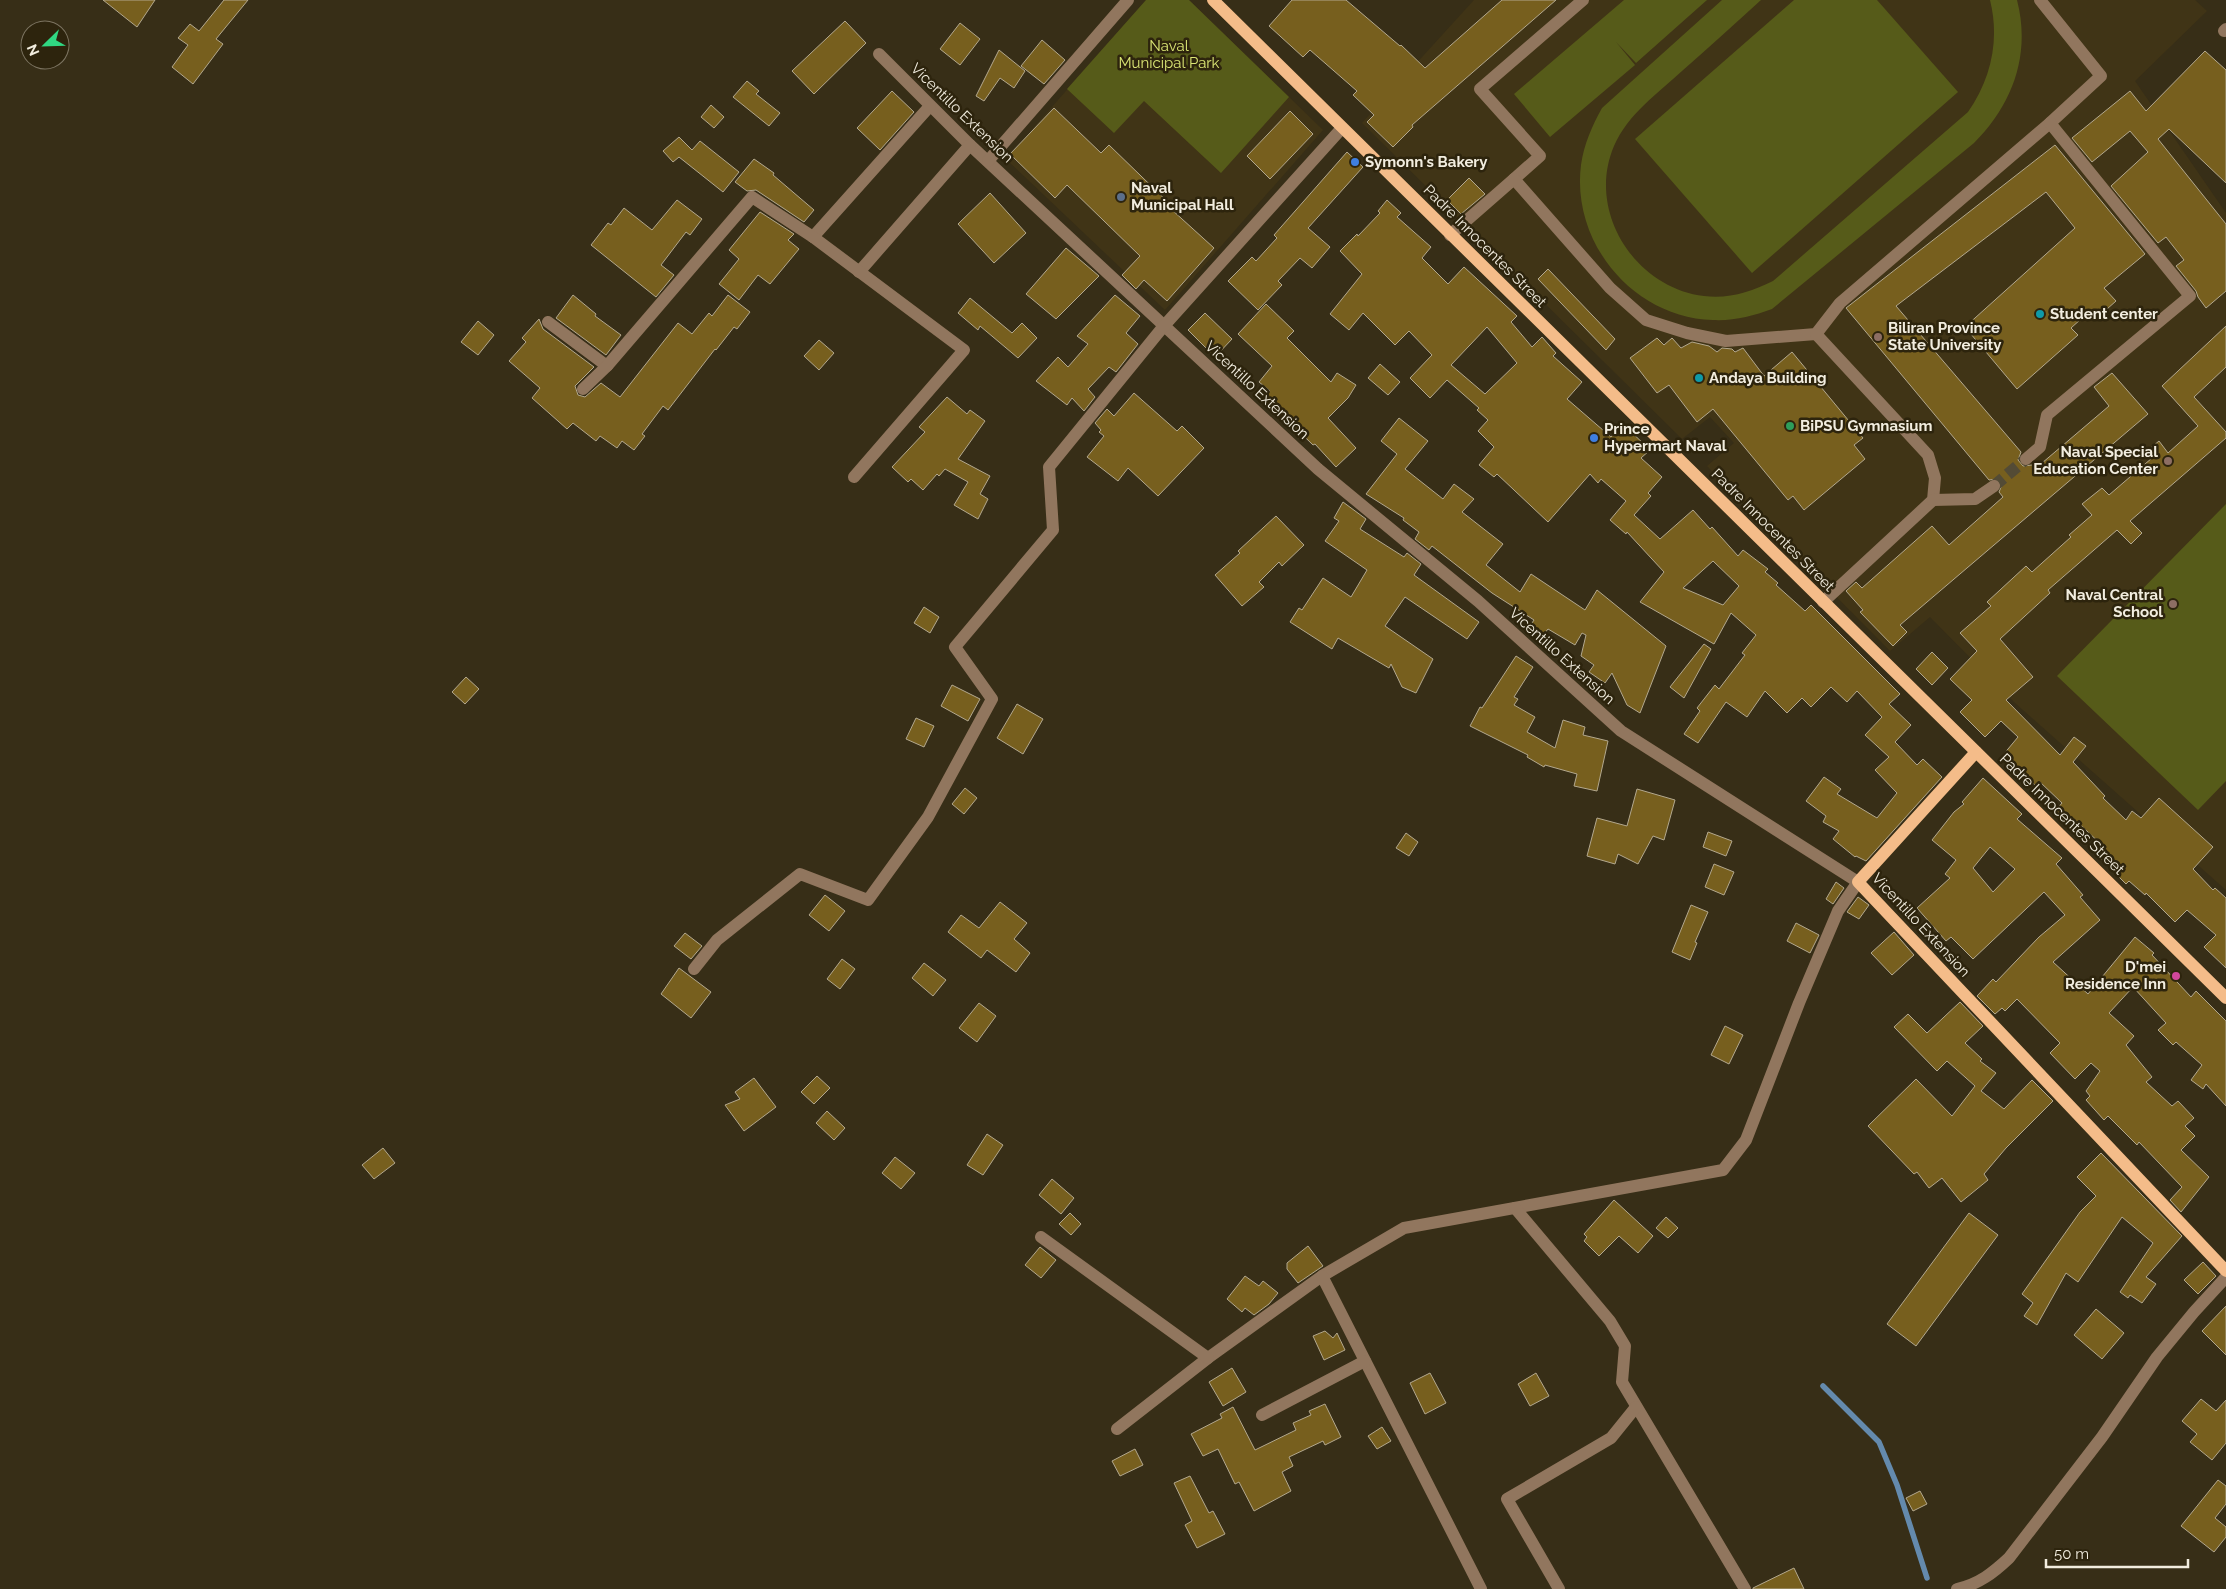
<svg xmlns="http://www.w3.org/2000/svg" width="2226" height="1589" font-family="Raleway,sans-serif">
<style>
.built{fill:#403416}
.green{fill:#565b19}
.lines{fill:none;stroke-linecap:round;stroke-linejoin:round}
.stream{stroke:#648aad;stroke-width:5.5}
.building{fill:#775f1e;stroke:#b3a88e;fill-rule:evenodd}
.minor-tunnel{stroke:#534b35;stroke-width:12;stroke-dasharray:12 6;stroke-linecap:butt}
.minor{stroke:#91765e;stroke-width:12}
.major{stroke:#f4bc89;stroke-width:12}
.shop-dot{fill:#3f7fe0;stroke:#2d240d;stroke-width:2}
.service-dot{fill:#5c6f8a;stroke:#2d240d;stroke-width:2}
.culture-dot{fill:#0f9aa8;stroke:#2d240d;stroke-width:2}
.education-dot{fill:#8d6e63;stroke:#2d240d;stroke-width:2}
.leisure-dot{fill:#2e9e5b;stroke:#2d240d;stroke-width:2}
.hotel-dot{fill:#d1479c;stroke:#2d240d;stroke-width:2}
.labels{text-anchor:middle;stroke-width:5;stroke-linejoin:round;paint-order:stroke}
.park-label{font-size:15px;fill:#dae574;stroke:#2d240d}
.street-label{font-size:15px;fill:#f2eddf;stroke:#2d240d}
.poi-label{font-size:15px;font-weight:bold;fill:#f2eddf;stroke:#2d240d;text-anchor:start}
</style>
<rect width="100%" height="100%" fill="#372e17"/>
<g class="built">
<path d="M1146 0H1189L1323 130 1165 310 1006 159Z"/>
<path d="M1474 0H2195L2207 11 2135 81 2226 213V890L2015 703 1930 617 1890 651 1707 466 1734 443 1710 417 1682 439 1362 123Z"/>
</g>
<g class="green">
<path d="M1146 0H1189L1289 97 1221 173 1144 101 1114 133 1067 89Z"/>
<path d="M1624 0H1707L1636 63 1616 42 1635 65 1550 137 1514 94Z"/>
<path d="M1722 0H1761C1735 24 1709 47 1682 71 1657 94 1628 114 1614 146 1586 211 1635 288 1704 296 1729 299 1751 292 1773 281L1968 112C1991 79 2000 40 1990 0H2017C2031 54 2013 104 1974 143L1772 309C1753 316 1734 321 1713 320 1634 318 1571 243 1581 165 1584 144 1592 126 1602 108Z"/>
<path d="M1794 0H1877L1958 92 1752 273 1635 139Z"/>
<path d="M2226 504V781L2198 810 2057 676Z"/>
</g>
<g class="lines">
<path class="stream" d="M1823 1386 1879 1442 1897 1485 1927 1578"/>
</g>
<g class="building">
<path d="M103 0H155L137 27Z"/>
<path d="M224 0H248L216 39 223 44 193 84 172 67 188 45 178 38 190 24 199 31Z"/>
<path d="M1292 0H1346L1400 46 1401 45 1425 68 1502 0H1556L1412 125 1413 127 1393 147 1367 122 1374 115 1353 95 1357 91 1310 50 1303 57 1269 26Z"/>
<path d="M845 21 866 43 814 94 792 71Z"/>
<path d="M960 23 980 39 960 65 940 49Z"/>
<path d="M1042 40 1065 60 1044 84 1021 66Z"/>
<path d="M999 50 1025 71 1014 88 1000 78 984 101 976 96Z"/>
<path d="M2205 51 2226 70V183L2169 129 2158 139 2226 224V291L2206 308 2198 297 2196 291 2176 266 2184 260 2166 237 2158 243 2111 186 2148 152 2130 131 2092 162 2072 138 2130 91 2146 111Z"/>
<path d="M747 81 759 91 756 94 780 113 769 126 733 97Z"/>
<path d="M892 91 914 112 880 150 857 128Z"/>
<path d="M711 105 724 117 714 128 701 117Z"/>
<path d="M1054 108 1101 153 1109 145 1173 207 1171 209 1214 248 1167 301 1144 280 1136 289 1122 275 1140 256 1067 185 1055 198 1010 154Z"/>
<path d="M1290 111 1313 134 1270 179 1247 156Z"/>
<path d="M679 137 692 150 700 141 739 172 723 192 679 157 673 162 663 151Z"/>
<path d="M2055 145 2145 254 2104 288 2116 301 2098 317 2091 310 2071 328 2078 335 2017 389 1965 327 2075 228 2046 192 1896 306 2021 452 2018 460 2023 466 2032 465 2035 469 2109 406 2094 387 2112 373 2148 414 1900 625 1907 632 1893 646 1860 612 1863 610 1846 591 1856 582 1862 588 1932 526 1949 545 2003 497 1999 492 2002 485 1997 479 1989 480 1846 308Z"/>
<path d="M1347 152 1363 167 1308 228 1330 247 1312 268 1300 258 1278 281 1282 285 1258 310 1228 281 1252 257 1256 261 1277 238 1274 235Z"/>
<path d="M754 159 774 173 773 175 814 210 804 222 756 190 747 191 735 182Z"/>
<path d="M1469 178 1485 194 1461 214 1447 200Z"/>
<path d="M990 193 1026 233 994 263 958 224Z"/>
<path d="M677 200 702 219 690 235 686 232 661 265 674 275 656 297 591 245 608 223 611 225 624 208 652 230Z"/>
<path d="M1387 200 1401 213 1397 217 1431 247 1422 258 1448 284 1464 267 1517 316 1511 322 1532 347 1542 337 1556 353 1553 356 1582 382 1567 399 1611 437 1623 424 1650 450 1641 458 1662 477 1648 493 1651 496 1634 515 1660 539 1693 510 1710 529 1712 527 1738 556 1743 550 1768 569 1765 572 1778 583 1776 585 1805 611 1811 605 1900 694 1889 704 1911 725 1895 742 1917 765 1923 759 1942 777 1866 861 1856 856 1855 857 1833 839 1839 831 1823 822 1826 816 1806 801 1824 777 1841 789 1837 794 1877 818 1897 793 1875 770 1889 757 1865 735 1882 717 1857 691 1847 702 1831 687 1811 707 1802 698 1787 713 1765 691 1747 717 1726 702 1698 743 1684 734 1700 711 1697 708 1715 685 1719 689 1745 655 1742 653 1756 635 1731 613 1714 644 1640 602 1664 572 1627 532 1626 534 1610 520 1626 501 1601 479 1598 483 1590 474 1548 522 1497 474 1494 477 1479 465 1494 447 1478 431 1488 420 1477 410 1479 408 1447 380 1430 398 1410 378 1432 355 1409 331 1395 345 1363 313 1349 330 1330 314 1362 274 1340 251 1357 234 1358 236 1380 213 1378 211ZM1487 327 1517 363 1485 394 1451 365ZM1713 561 1739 586 1723 605 1683 588Z"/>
<path d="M760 212 794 234 788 240 799 249 770 284 758 275 739 300 719 284 739 259 729 250Z"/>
<path d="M1066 248 1099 276 1056 319 1026 294Z"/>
<path d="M1548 269 1615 339 1606 350 1538 279Z"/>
<path d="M573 295 596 314 595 316 621 335 606 355 556 318Z"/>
<path d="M728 295 750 312 737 329 734 327 716 350 715 349 668 410 663 406 642 434 645 436 634 450 622 441 617 448 600 436 596 441 573 423 567 429 532 398 540 388 509 361 526 342 522 338 539 319 543 329 594 367 575 386 578 395 585 397 601 383 620 397 678 323 692 334 709 313 712 316Z"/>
<path d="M1115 295 1140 316 1126 333 1138 344 1116 372 1109 367 1088 389 1095 397 1084 411 1072 398 1067 405 1036 381 1058 357 1068 367 1088 344 1077 336Z"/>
<path d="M970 298 1012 333 1022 323 1037 338 1018 358 980 326 978 330 958 313Z"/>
<path d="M1266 304 1294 331 1287 338 1331 382 1337 373 1356 385 1348 398 1328 418 1356 448 1336 467 1315 444 1313 445 1276 409 1274 412 1261 401 1270 391 1259 382 1272 366 1238 334Z"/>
<path d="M1205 313 1232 339 1215 357 1188 330Z"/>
<path d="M478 321 494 335 478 355 461 342Z"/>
<path d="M2226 326V367L2194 397 2226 432V438L2130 521 2142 533 2131 544 2117 530 2048 590 2050 593 2000 639 2033 677 2006 700 2060 755 2074 737 2086 746 2073 762 2105 796 2103 798 2126 820 2132 811 2141 818 2159 798 2213 847 2193 869 2213 890 2215 888 2226 898V968L2204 947 2216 935 2187 910 2175 922 2146 893 2145 895 2129 881 2126 884 2096 854 2103 846 2074 819 2070 824 2056 810 2062 803 2040 782 2036 786 2003 755 2018 737 2001 721 1985 737 1960 712 1972 700 1950 679 1977 651 1960 633 1991 606 1987 602 2026 566 2032 572 2071 537 2069 535 2092 515 2082 504 2102 488 2109 495 2152 458 2147 451 2159 441 2168 453 2198 426 2162 386Z"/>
<path d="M1657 338 1664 345 1672 338 1681 348 1692 342 1709 346 1717 352 1722 348 1732 349 1735 352 1743 348 1764 376 1792 352 1863 438 1854 445 1865 459 1804 510 1793 496 1788 500 1713 409 1697 422 1669 385 1657 393 1630 358Z"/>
<path d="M819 340 834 353 819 370 804 356Z"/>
<path d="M1380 364 1400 382 1388 395 1368 378Z"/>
<path d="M1134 393 1177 431 1182 426 1204 448 1158 496 1128 468 1118 481 1087 457 1104 436 1099 432 1101 430 1095 423 1107 409 1114 416Z"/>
<path d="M947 397 967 414 970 410 985 421 958 459 990 476 980 494 988 499 978 519 954 505 968 482 945 469 939 476 937 474 923 490 911 479 908 482 892 467 925 432 919 427Z"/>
<path d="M1399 418 1428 441 1405 469 1443 499 1454 484 1474 499 1462 512 1503 544 1486 565 1520 592 1531 574 1585 610 1597 590 1666 646 1640 713 1627 705 1612 673 1605 683 1589 672 1594 665 1581 656 1586 635 1582 633 1575 645 1548 629 1540 639 1528 629 1534 620 1492 593 1432 546 1429 550 1415 539 1419 532 1403 520 1404 518 1366 494 1397 454 1381 441Z"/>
<path d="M1343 502 1366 519 1360 529 1404 557 1407 553 1421 564 1414 575 1479 622 1467 639 1405 597 1385 626 1433 659 1416 693 1402 687 1391 664 1389 668 1338 638 1332 649 1290 622 1299 608 1302 610 1323 578 1351 597 1367 570 1325 541 1339 521 1334 518Z"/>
<path d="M1276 516 1304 545 1282 566 1279 562 1259 582 1264 587 1242 606 1215 575 1240 553 1238 551Z"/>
<path d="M924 607 939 617 930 633 914 623Z"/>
<path d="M1704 644 1711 649 1684 698 1670 687Z"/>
<path d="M1932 652 1948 668 1932 685 1916 669Z"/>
<path d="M1516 656 1533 667 1514 697 1518 699 1514 705 1535 717 1527 732 1555 748 1563 720 1585 727 1583 735 1608 741 1597 791 1574 786 1577 774 1545 765 1544 767 1527 757 1528 755 1470 726 1480 707 1482 708Z"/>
<path d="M466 677 479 689 465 704 452 692Z"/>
<path d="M952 685 980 699 968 721 941 706Z"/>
<path d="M1017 704 1043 719 1023 754 997 738Z"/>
<path d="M916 718 934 726 924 747 906 739Z"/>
<path d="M1983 778 2022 814 2017 819 2062 858 2056 864 2083 895 2080 897 2100 920 2053 962 2088 994 2135 937 2154 953 2152 955 2191 997 2196 991 2226 1021V1106L2206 1084 2203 1089 2191 1080 2202 1065 2176 1042 2173 1045 2158 1030 2166 1023 2133 987 2109 1013 2134 1036 2126 1045 2152 1077 2146 1082 2172 1106 2178 1101 2194 1118 2185 1126 2195 1136 2181 1150 2209 1177 2181 1212 2170 1200 2182 1187 2139 1142 2137 1145 2108 1116 2104 1120 2086 1100 2090 1096 2086 1091 2100 1071 2091 1063 2075 1079 2050 1053 2060 1043 2017 999 2005 1011 2002 1008 1995 1014 1977 996 1993 979 1996 982 2039 937 2065 915 2044 892 1973 959 1951 937 1946 941 1917 908 1950 878 1945 874 1956 860 1932 840 1954 812 1964 804 1962 802ZM1990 847 2015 869 1993 892 1973 868Z"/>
<path d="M965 788 977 798 964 814 952 804Z"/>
<path d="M1637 789 1675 800 1664 840 1653 836 1638 864 1618 854 1615 864 1587 856 1597 818 1627 826Z"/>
<path d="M1708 832 1732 841 1726 856 1703 847Z"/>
<path d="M1406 833 1418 842 1409 856 1396 848Z"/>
<path d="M1714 864 1734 872 1724 895 1705 887Z"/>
<path d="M1836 882 1844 888 1833 904 1826 899Z"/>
<path d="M825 895 845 911 829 931 809 915Z"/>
<path d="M1858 897 1869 905 1859 919 1847 912Z"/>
<path d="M1000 902 1027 923 1014 939 1030 953 1016 972 987 950 981 958 948 932 961 915 979 928Z"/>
<path d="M1691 905 1708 912 1695 942 1697 943 1690 960 1672 952Z"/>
<path d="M1796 923 1819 935 1810 953 1787 941Z"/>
<path d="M1894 932 1914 955 1892 975 1871 953Z"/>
<path d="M685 933 702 946 691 959 674 946Z"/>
<path d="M842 959 855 969 840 989 827 979Z"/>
<path d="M924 963 946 980 933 996 912 978Z"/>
<path d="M679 968 711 992 691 1018 661 994Z"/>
<path d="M1960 1002 1983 1026 1965 1043 1982 1059 1980 1061 1996 1073 1981 1091 2004 1109 2032 1080 2053 1101 2006 1148 1984 1174 1988 1180 1961 1202 1942 1178 1929 1188 1917 1172 1914 1174 1868 1126 1916 1079 1952 1116 1975 1086 1947 1061 1937 1071 1894 1027 1908 1014 1927 1033Z"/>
<path d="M979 1003 996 1016 977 1042 959 1028Z"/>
<path d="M1725 1026 1743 1035 1729 1064 1711 1055Z"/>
<path d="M817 1076 830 1088 814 1104 801 1092Z"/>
<path d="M754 1078 776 1107 744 1131 725 1105 740 1099 735 1092Z"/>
<path d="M827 1111 845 1128 834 1140 816 1123Z"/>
<path d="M987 1134 1003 1145 983 1175 967 1165Z"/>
<path d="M383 1148 395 1163 374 1179 362 1165Z"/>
<path d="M2101 1153 2182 1236 2146 1277 2156 1284 2142 1303 2130 1295 2128 1298 2120 1292 2153 1243 2122 1217 2078 1282 2066 1273 2037 1325 2024 1316 2033 1303 2022 1294 2080 1212 2096 1196 2077 1177Z"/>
<path d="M895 1157 915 1173 901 1189 882 1173Z"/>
<path d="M1052 1179 1074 1198 1061 1214 1039 1195Z"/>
<path d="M1614 1200 1653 1236 1638 1253 1619 1236 1599 1256 1584 1241 1587 1237 1584 1234Z"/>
<path d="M1070 1213 1081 1224 1071 1235 1059 1224Z"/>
<path d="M1969 1213 1998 1235 1916 1346 1887 1324Z"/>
<path d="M1666 1217 1678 1228 1668 1238 1656 1228Z"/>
<path d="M1308 1246 1323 1266 1298 1283 1287 1269V1263Z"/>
<path d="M1040 1247 1056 1260 1041 1278 1025 1265Z"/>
<path d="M2203 1262 2216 1276 2198 1294 2184 1280Z"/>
<path d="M1245 1276 1259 1286 1263 1281 1278 1293 1269 1304 1254 1315 1245 1308 1242 1312 1227 1299Z"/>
<path d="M2226 1306V1355L2202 1331Z"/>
<path d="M2096 1309 2124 1333 2102 1359 2074 1335Z"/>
<path d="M1325 1331 1333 1338 1337 1333 1345 1350 1324 1360 1313 1336Z"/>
<path d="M1232 1368 1246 1392 1223 1406 1209 1382Z"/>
<path d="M1430 1373 1446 1403 1425 1414 1410 1383Z"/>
<path d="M1536 1373 1549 1396 1530 1406 1518 1384Z"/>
<path d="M2201 1399 2216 1411 2226 1400V1443L2212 1460 2190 1442 2197 1434 2182 1421Z"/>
<path d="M1325 1404 1341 1437 1325 1445 1323 1441 1289 1457 1293 1466 1282 1472 1291 1491 1254 1511 1239 1482 1235 1484 1218 1449 1203 1456 1191 1434 1222 1418 1220 1414 1233 1407 1255 1450 1296 1430 1293 1423 1311 1415 1309 1411Z"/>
<path d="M1382 1427 1391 1441 1377 1449 1368 1436Z"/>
<path d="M1135 1449 1143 1465 1120 1476 1112 1461Z"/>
<path d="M1190 1476 1209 1513 1213 1511 1225 1534 1197 1548 1185 1525 1192 1521 1174 1483Z"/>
<path d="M2218 1480 2226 1486V1504L2215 1518 2226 1527V1537L2214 1552 2181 1526Z"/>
<path d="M1920 1491 1927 1504 1913 1511 1906 1498Z"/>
<path d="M1794 1568 1804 1589H1753V1588Z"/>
</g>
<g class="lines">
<path class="minor-tunnel" d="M1994 486 2026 459"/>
<g class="minor">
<path d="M2224 31 2226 29"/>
<path d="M879 54 970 145 1318 469 1478 601 1621 731 1858 882 1838 911 1799 1003 1746 1140 1723 1170 1404 1228 1322 1276 1208 1358 1117 1429"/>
<path d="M988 161 1128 0"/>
<path d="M1514 179 1540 156 1480 89 1583 0"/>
<path d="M1450 235 1514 179 1610 288 1646 320 1687 333 1726 341 1816 334 1840 303 2050 123 2101 76 2040 0"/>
<path d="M813 237 930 106"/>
<path d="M859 272 970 145"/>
<path d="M548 322 607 366"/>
<path d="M1816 334 1928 455 1935 478 1933 500 1823 602"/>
<path d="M583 389 607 366 752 197 813 237 964 350 854 477"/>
<path d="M2026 459 2040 447 2047 415 2190 296 2050 123"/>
<path d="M1933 500 1975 499 1994 486"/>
<path d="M694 969 717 940 800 874 868 900 928 817 992 699 955 647 1053 530 1049 467 1163 327 1342 128"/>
<path d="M1515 1208 1610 1321 1625 1346 1622 1382 1745 1589"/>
<path d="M1041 1237 1208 1358"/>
<path d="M1322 1276 1481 1589"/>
<path d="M1262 1415 1365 1361"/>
<path d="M1559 1589 1507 1499 1611 1438 1636 1407"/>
<path d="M1957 1589C1979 1584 1993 1573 2009 1558L2102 1437 2157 1357 2194 1312 2226 1277"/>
</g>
<g class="major">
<path d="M1213 0 2226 998"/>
<path d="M1976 752 1858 882 2226 1271"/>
</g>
</g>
<g class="shop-dot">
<circle cx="1355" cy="162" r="5"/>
<circle cx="1594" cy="438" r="5"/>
</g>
<circle class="service-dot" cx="1121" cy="197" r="5"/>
<g class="culture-dot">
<circle cx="2040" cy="314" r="5"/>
<circle cx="1699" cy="378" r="5"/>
</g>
<g class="education-dot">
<circle cx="1878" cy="337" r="5"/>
<circle cx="2168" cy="461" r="5"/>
<circle cx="2173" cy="604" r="5"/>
</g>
<circle class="leisure-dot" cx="1790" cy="426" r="5"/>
<circle class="hotel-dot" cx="2176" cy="976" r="5"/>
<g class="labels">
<g class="park-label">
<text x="1169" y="51">Naval<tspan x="1169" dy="17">Municipal Park</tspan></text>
</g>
<g class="street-label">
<text transform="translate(962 113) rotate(44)" y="5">Vicentillo Extension</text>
<text transform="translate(1485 246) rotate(45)" y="5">Padre Innocentes Street</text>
<text transform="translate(1257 390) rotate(43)" y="5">Vicentillo Extension</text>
<text transform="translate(1773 530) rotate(45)" y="5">Padre Innocentes Street</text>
<text transform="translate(1562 656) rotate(42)" y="5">Vicentillo Extension</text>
<text transform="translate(2062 814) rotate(44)" y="5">Padre Innocentes Street</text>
<text transform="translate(1921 925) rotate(47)" y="5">Vicentillo Extension</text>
</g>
<g class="poi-label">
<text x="1365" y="167">Symonn's Bakery</text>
<text x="1131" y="193">Naval<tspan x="1131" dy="17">Municipal Hall</tspan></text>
<text x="2050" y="319">Student center</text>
<text x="1888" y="333">Biliran Province<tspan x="1888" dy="17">State University</tspan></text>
<text x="1709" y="383">Andaya Building</text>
<text x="1800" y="431">BiPSU Gymnasium</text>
<text x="1604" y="434">Prince<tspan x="1604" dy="17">Hypermart Naval</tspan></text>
<text x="2158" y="457" text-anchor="end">Naval Special<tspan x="2158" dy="17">Education Center</tspan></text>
<text x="2163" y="600" text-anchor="end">Naval Central<tspan x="2163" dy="17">School</tspan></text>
<text x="2166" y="972" text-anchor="end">D'mei<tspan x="2166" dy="17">Residence Inn</tspan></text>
</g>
</g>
<g transform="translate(45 45) rotate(247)"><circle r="24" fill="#2d240d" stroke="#7c7461"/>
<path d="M0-4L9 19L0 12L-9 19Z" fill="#30d882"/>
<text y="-8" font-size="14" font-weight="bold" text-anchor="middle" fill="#f2eddf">N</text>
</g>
<path d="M2046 1559v8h142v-8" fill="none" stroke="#f2eddf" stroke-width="2.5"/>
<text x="2054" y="1559" font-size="15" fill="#f2eddf" stroke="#2d240d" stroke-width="4" paint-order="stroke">50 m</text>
</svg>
